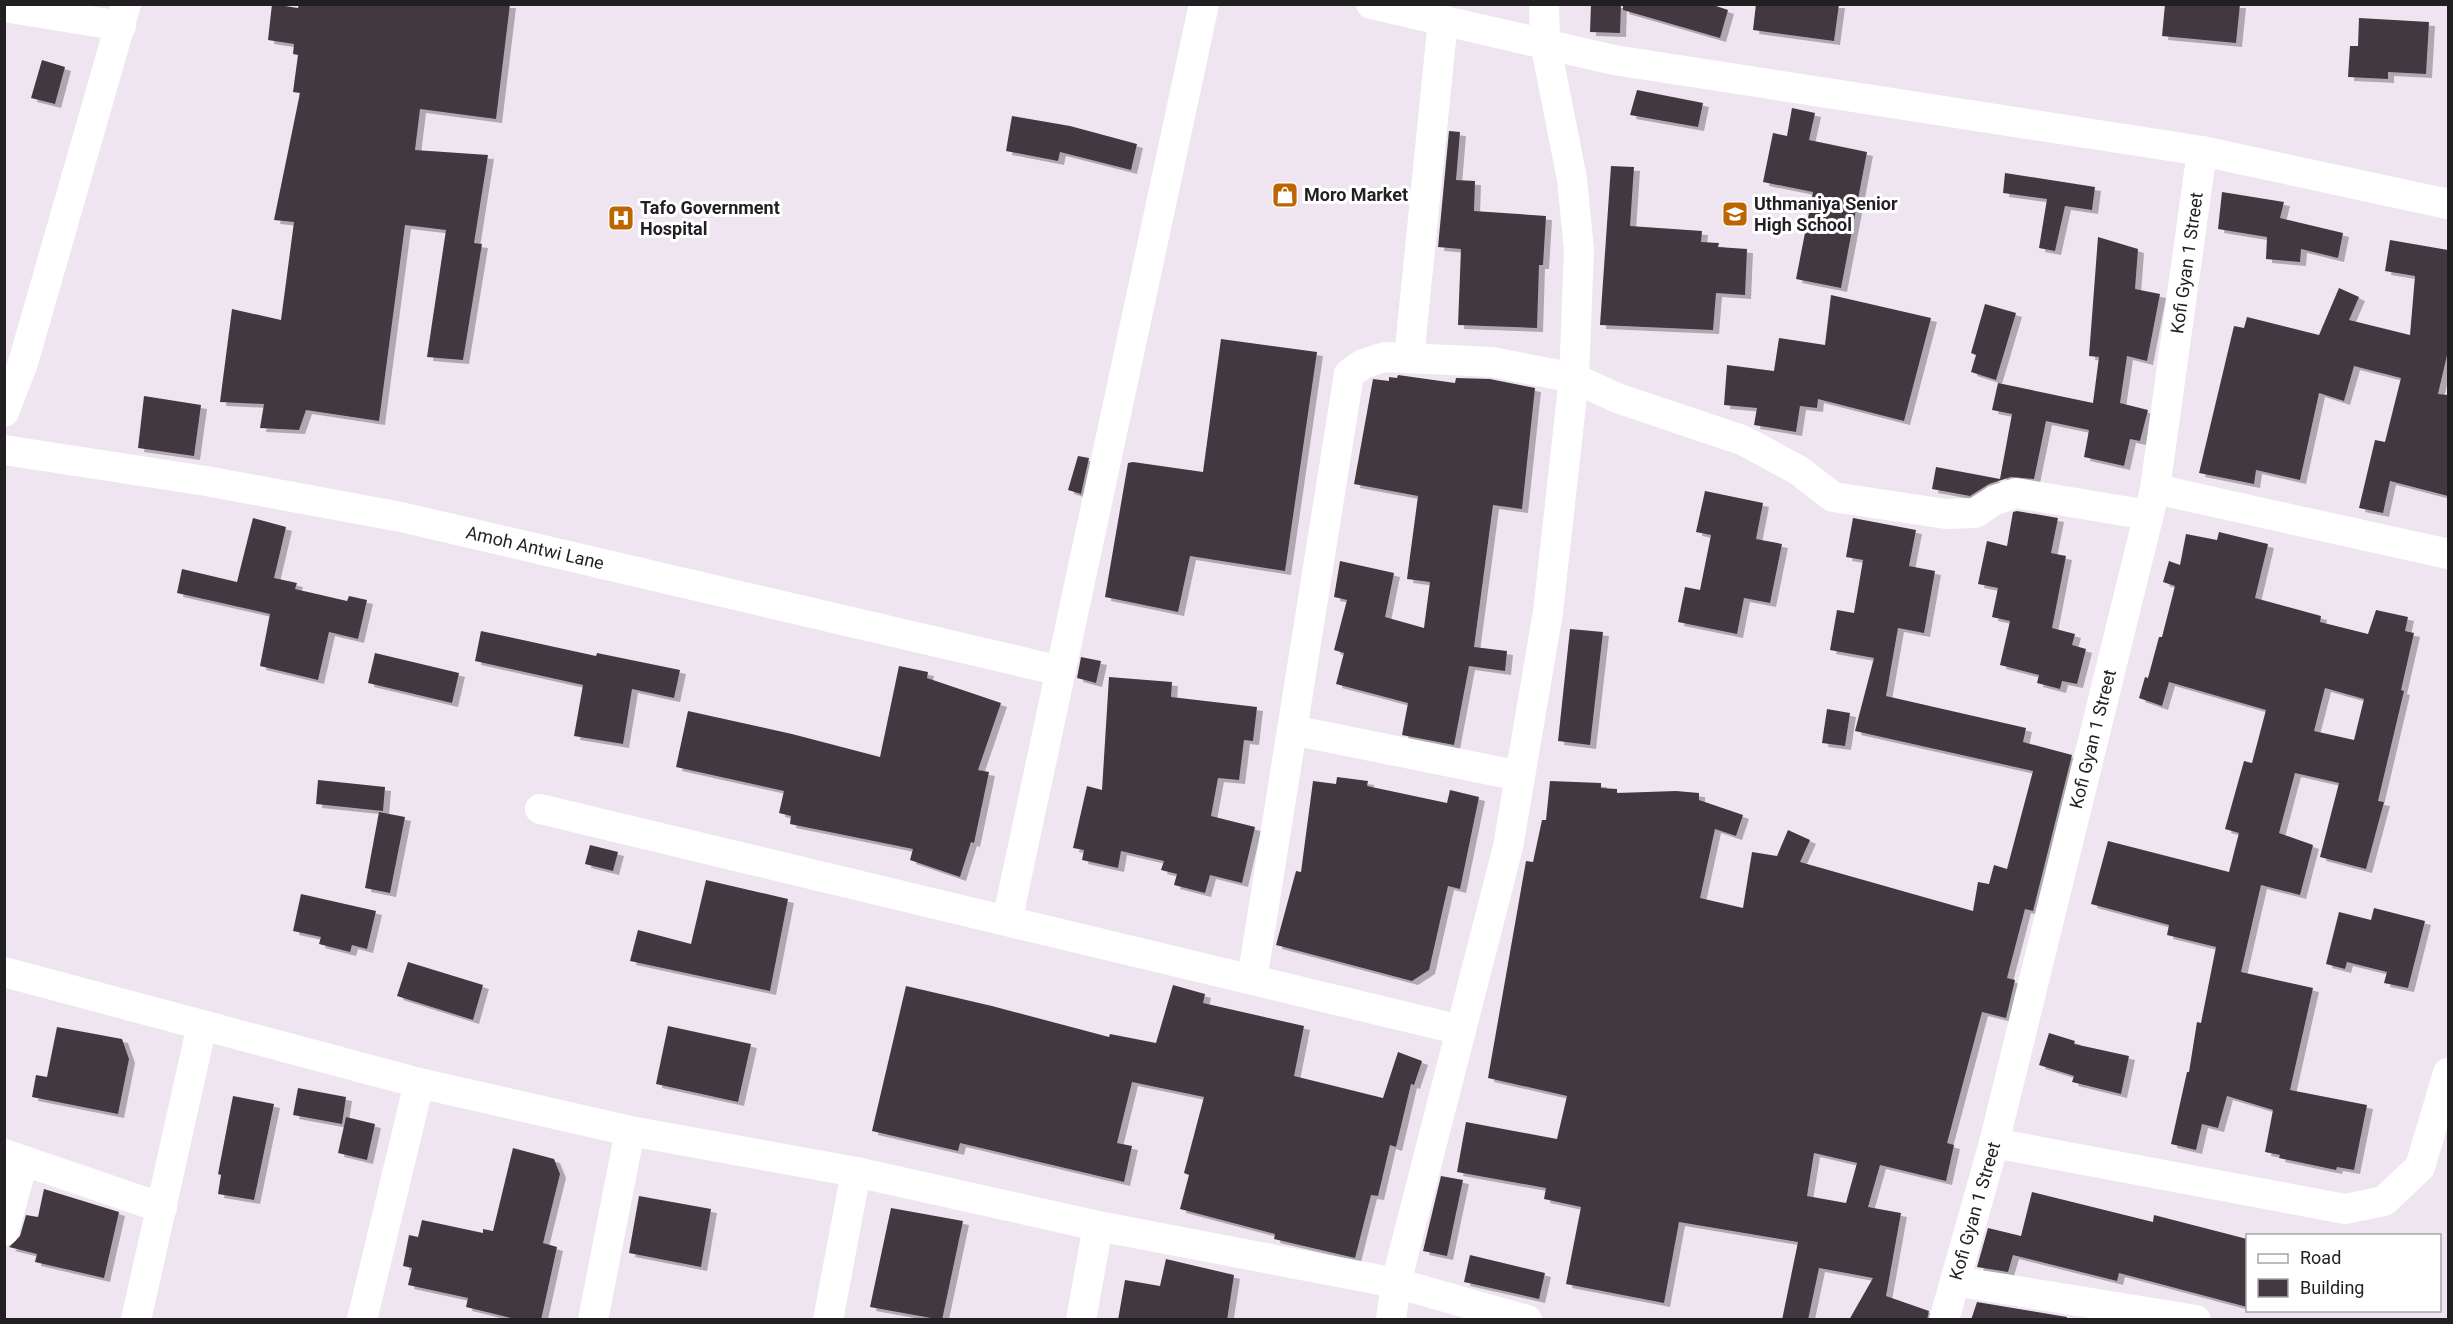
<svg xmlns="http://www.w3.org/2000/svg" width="2453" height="1324" font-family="Roboto,sans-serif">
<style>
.building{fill:#433940;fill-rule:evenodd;filter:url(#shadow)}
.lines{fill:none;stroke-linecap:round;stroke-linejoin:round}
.street{stroke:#fff;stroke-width:30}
.labels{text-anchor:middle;stroke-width:6;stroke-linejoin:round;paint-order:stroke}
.poi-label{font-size:18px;font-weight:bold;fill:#221f23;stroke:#fff;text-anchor:start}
.street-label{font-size:18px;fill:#221f23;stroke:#fff}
</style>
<defs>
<filter id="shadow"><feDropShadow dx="6" dy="4" stdDeviation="0" flood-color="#0004"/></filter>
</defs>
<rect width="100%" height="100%" fill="#eee5f1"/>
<g class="building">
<path d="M272 4 298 8 299 4H510L496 119 420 109 415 150 488 155 474 243 482 244 463 360 427 357 446 230 405 225 379 421 306 410 299 430 260 428 264 404 220 402 232 309 281 320 294 222 274 220 300 93 293 92 298 55 293 54 294 44 268 40Z"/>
<path d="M1591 4H1621L1620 33 1590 32Z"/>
<path d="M1623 4H1710L1728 10 1720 38 1623 10Z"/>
<path d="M1756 4H1839L1834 41 1753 30Z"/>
<path d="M2165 4H2240L2236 43 2162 36Z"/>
<path d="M2359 18 2429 22 2426 74 2388 72V79L2348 77 2350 46H2358Z"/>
<path d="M42 60 65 67 55 104 31 98Z"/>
<path d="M1637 90 1703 103 1698 127 1630 115Z"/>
<path d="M1792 108 1815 113 1809 140 1867 152 1841 288 1796 279 1813 192 1763 182 1773 133 1787 136Z"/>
<path d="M1012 116 1070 126 1137 144 1131 170 1060 152 1058 161 1006 151Z"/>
<path d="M1449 131 1460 132 1456 180 1475 181 1474 211 1546 216 1543 265H1539L1537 328 1458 325 1461 249 1438 247Z"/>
<path d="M1611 166 1634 167 1630 226 1702 231 1701 242 1719 243 1718 247 1747 249 1745 295 1716 293 1713 330 1600 325Z"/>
<path d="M2005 173 2095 187 2092 210 2065 206 2055 251 2039 248 2047 199 2003 193Z"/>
<path d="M2222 192 2284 202 2280 218 2343 233 2338 258 2301 249 2300 262 2266 259 2267 237 2218 229Z"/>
<path d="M2098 237 2138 249 2135 289 2160 294 2147 361 2127 356 2120 403 2148 410 2140 441 2130 439 2124 466 2084 457 2089 430 2046 421 2034 479 2011 477 1989 484 1970 496 1932 489 1936 467 2000 479 2012 414 1992 410 1998 383 2093 403 2099 357 2089 356Z"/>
<path d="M2390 240 2448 250V351L2438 394 2448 395V496L2390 481 2383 513 2359 508 2375 440 2385 442 2401 378 2354 366 2344 401 2319 393 2300 480 2256 470 2254 484 2199 473 2234 326 2244 328 2247 317 2319 335 2339 288 2359 297 2349 320 2410 335 2415 276 2385 271Z"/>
<path d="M1831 295 1931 318 1904 421 1818 399 1817 408 1800 406 1796 432 1754 425 1757 408 1724 405 1727 365 1774 371 1779 338 1825 345Z"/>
<path d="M1985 304 2016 313 1996 380 1971 372 1976 355 1971 353Z"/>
<path d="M1221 339 1317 352 1285 571 1190 556 1178 612 1105 597 1128 463 1133 462 1203 472Z"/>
<path d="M1398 375 1455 383 1456 378 1490 379 1535 388 1522 509 1493 505 1474 647 1507 651 1505 671 1469 666 1454 745 1402 735 1408 703 1336 684 1344 653 1334 650 1347 600 1334 597 1340 561 1394 573 1385 617 1424 628 1430 582 1407 579 1418 496 1354 484 1373 379 1389 381V377L1397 378Z"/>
<path d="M144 396 201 405 194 456 138 448Z"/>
<path d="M1078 456 1089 458 1081 494 1068 490Z"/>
<path d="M1705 491 1763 503 1756 539 1782 544 1770 603 1744 598 1737 634 1678 622 1685 587 1700 590 1711 535 1696 532Z"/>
<path d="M2017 511 2058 518 2051 553 2066 556 2052 628 2075 634 2072 645 2086 649 2077 684 2062 681 2060 689 2037 683 2039 675 2000 665 2010 621 1992 617 1998 588 1978 584 1987 541 2007 546 2013 512Z"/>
<path d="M253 518 286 527 274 578 297 583 295 589 347 601 349 596 367 600 358 639 329 632 318 680 260 666 270 614 177 593 182 569 237 582Z"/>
<path d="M1853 518 1916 530 1909 566 1935 571 1924 633 1898 628 1886 696 2026 728 2023 742 2072 755 2033 911 2025 909 2007 978 2015 980 2006 1018 1982 1012 1947 1143 1954 1145 1946 1181 1880 1165 1868 1207 1901 1213 1886 1296 1929 1311 1927 1320H1849L1873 1278 1819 1268 1808 1320H1782L1798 1242 1679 1222 1664 1303 1566 1284 1581 1207 1544 1199 1546 1188 1457 1172 1466 1122 1557 1139 1567 1096 1488 1078 1526 861 1533 862 1542 820H1546L1550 781 1601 783V788L1617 789V793L1676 791 1699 793V800L1743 815 1736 836 1715 829 1700 898 1743 908 1752 852 1777 856 1788 830 1810 840 1800 862 1973 911 1978 882 1989 884 1994 865 2007 869 2033 771 1855 731 1874 658 1830 650 1837 610 1854 613 1863 560 1846 557ZM1814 1153 1857 1163 1846 1203 1807 1196Z"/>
<path d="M2219 532 2268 544 2255 598 2321 616 2320 622 2368 634 2376 610 2408 617 2405 631 2414 633 2401 690 2404 691 2378 801 2384 802 2366 869 2320 857 2339 783 2295 773 2279 833 2313 845 2300 895 2261 885 2241 972 2313 988 2290 1090 2367 1105 2354 1170 2337 1167 2336 1170 2279 1158 2280 1155 2265 1152 2273 1110 2227 1096 2218 1128 2202 1124 2196 1150 2171 1144 2187 1072H2189L2197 1022 2201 1023 2216 947 2167 935 2169 925 2091 904 2108 841 2229 872 2239 833 2225 829 2244 761 2252 763 2266 710 2169 682 2162 706 2139 698 2145 677 2148 678 2159 637H2162L2175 586 2163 582 2169 561 2180 565 2186 534 2217 540ZM2325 688 2364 699 2354 740 2314 731Z"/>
<path d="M1570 629 1603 632 1590 745 1558 741Z"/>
<path d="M481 631 596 656 597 653 680 670 674 698 632 689 623 744 574 736 583 685 475 661Z"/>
<path d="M375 653 459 673 452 703 368 683Z"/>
<path d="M1081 657 1101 661 1096 683 1077 678Z"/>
<path d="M899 666 928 672 927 678 1001 703 978 770 989 772 974 843 971 842 960 877 910 860 913 849 790 824 791 816 779 813 784 791 676 767 688 711 792 734 880 757Z"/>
<path d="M1109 677 1172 682 1171 697 1257 707 1253 741 1244 740 1239 780 1218 778 1211 816 1255 827 1242 883 1210 875 1205 893 1174 885 1177 874 1161 870 1164 861 1121 851 1118 868 1082 860 1084 850 1073 848 1087 786 1102 790Z"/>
<path d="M1827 709 1850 713 1845 746 1822 743Z"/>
<path d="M1337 777 1368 781 1367 786 1447 803 1450 790 1479 797 1460 889 1448 886 1429 970 1412 981 1276 945 1296 871 1301 872 1313 781 1336 784Z"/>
<path d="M318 780 385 787 383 811 316 804Z"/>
<path d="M379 812 405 817 390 893 365 888Z"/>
<path d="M590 845 618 852 613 871 585 864Z"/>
<path d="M706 880 788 899 770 991 630 961 638 930 691 944Z"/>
<path d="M301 894 376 911 367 949 352 945 350 952 319 944 321 937 293 931Z"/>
<path d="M2374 908 2425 921 2408 988 2384 983 2387 972 2347 962 2345 969 2326 964 2339 912 2371 920Z"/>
<path d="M408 962 483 985 473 1020 397 996Z"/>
<path d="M1173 985 1205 994 1203 1003 1304 1026 1294 1076 1383 1098 1398 1052 1422 1061 1414 1085 1411 1084 1396 1147 1390 1145 1378 1196 1371 1195 1355 1258 1274 1239 1275 1234 1180 1209 1189 1175 1184 1173 1204 1097 1132 1082 1117 1143 1132 1146 1124 1182 960 1143 958 1151 872 1131 906 986 992 1006 1109 1037 1110 1034 1156 1043Z"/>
<path d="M668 1026 751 1044 738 1102 656 1084Z"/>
<path d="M57 1027 122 1039 129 1059 118 1114 32 1097 36 1075 47 1077Z"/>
<path d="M2049 1033 2075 1041 2074 1044 2129 1056 2121 1094 2072 1082 2074 1076 2039 1065Z"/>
<path d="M298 1088 346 1097 342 1124 293 1115Z"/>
<path d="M233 1096 274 1104 254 1200 218 1194 221 1175 218 1174Z"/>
<path d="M346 1117 375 1124 367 1160 338 1153Z"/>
<path d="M513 1148 554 1159 560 1174 543 1243 557 1247 541 1320H519L466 1307 468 1298 408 1285 412 1268 403 1266 409 1235 418 1237 422 1220 483 1233V1229L493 1231Z"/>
<path d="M1441 1176 1463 1180 1447 1256 1423 1251Z"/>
<path d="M44 1189 119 1212 104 1278 35 1262 37 1254 9 1247 20 1236 26 1215 38 1217Z"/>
<path d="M2032 1192 2153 1222 2154 1215 2247 1239V1307L2119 1273 2117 1281 2013 1255 2008 1272 1977 1267 1988 1228 2021 1236Z"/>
<path d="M639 1196 711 1209 701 1267 629 1253Z"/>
<path d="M891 1208 963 1221 942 1320 870 1307Z"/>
<path d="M1470 1255 1545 1273 1539 1299 1464 1282Z"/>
<path d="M1166 1259 1234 1275 1227 1320H1118L1125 1280 1160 1286Z"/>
<path d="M1977 1302 2067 1317V1320H1971Z"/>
</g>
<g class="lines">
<g class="street">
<path d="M1371 4 1614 60 2202 151 2448 204"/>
<path d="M4 7 121 26"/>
<path d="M1409 358 1443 20"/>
<path d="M4 412 23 363 126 4"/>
<path d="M4 450 206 481 401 517 1061 671"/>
<path d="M2155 489 2448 554"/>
<path d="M1292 730 1520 776"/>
<path d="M540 809 1461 1030"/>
<path d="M1007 921 1204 4"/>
<path d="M4 972 419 1083 630 1131 856 1172 1098 1226 1396 1283 1527 1320"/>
<path d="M1252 980 1349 374 1363 364 1385 357 1492 362 1574 378 1617 398 1742 440 1798 470 1833 497 1946 514 1975 513 1995 500 2016 493 2148 515"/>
<path d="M1994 1143 2345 1209 2384 1201 2420 1167 2448 1073"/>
<path d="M4 1154 162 1208"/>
<path d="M4 1231 23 1162"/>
<path d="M1955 1281 2196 1320"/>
<path d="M136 1320 202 1025"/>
<path d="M362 1320 419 1083"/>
<path d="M593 1320 630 1131"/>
<path d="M828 1320 856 1172"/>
<path d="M1081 1320 1098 1226"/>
<path d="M1391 1320 1396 1283 1508 847 1548 612 1574 378 1579 250 1572 179 1545 42 1544 4"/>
<path d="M1944 1320 1994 1143 2155 489 2202 151"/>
</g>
</g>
<defs>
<symbol id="shop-square" viewBox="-11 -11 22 22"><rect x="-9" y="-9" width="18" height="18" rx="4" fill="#bd6500" stroke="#fff"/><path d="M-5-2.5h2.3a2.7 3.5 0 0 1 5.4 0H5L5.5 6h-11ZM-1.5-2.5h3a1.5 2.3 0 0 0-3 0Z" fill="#fff"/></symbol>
<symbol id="school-square" viewBox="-11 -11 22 22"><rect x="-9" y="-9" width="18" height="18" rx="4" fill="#bd6500" stroke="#fff"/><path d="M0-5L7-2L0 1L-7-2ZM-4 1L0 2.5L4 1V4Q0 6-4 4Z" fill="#fff"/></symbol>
<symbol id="hospital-square" viewBox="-11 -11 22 22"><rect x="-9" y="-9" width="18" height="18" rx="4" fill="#bd6500" stroke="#fff"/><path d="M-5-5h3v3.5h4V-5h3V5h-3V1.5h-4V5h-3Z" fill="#fff"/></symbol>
</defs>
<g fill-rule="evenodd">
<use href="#shop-square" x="1270" y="180" width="30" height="30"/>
<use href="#school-square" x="1720" y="199" width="30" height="30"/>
<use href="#hospital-square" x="606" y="203" width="30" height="30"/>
</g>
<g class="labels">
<g class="poi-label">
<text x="1304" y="201">Moro Market</text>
<text x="1754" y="210">Uthmaniya Senior<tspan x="1754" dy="21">High School</tspan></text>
<text x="640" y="214">Tafo Government<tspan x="640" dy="21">Hospital</tspan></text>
</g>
<g class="street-label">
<text transform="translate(2187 263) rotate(-82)" y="6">Kofi Gyan 1 Street</text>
<text transform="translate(535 548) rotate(13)" y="6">Amoh Antwi Lane</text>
<text transform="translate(2093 739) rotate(-76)" y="6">Kofi Gyan 1 Street</text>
<text transform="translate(1975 1211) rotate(-74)" y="6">Kofi Gyan 1 Street</text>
</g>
</g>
<rect width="2453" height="1324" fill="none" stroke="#221f23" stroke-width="12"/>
<rect x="2246" y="1234" width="195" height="78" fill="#ffffff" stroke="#a7a5a7" stroke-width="1.5"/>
<rect x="2258" y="1254" width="30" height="9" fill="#ffffff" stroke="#a7a5a7" stroke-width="1.5"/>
<text x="2300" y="1264" font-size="18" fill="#221f23">Road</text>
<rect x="2258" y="1279" width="30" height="18" fill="#433940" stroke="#a7a5a7" stroke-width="1.5"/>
<text x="2300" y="1294" font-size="18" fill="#221f23">Building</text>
</svg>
